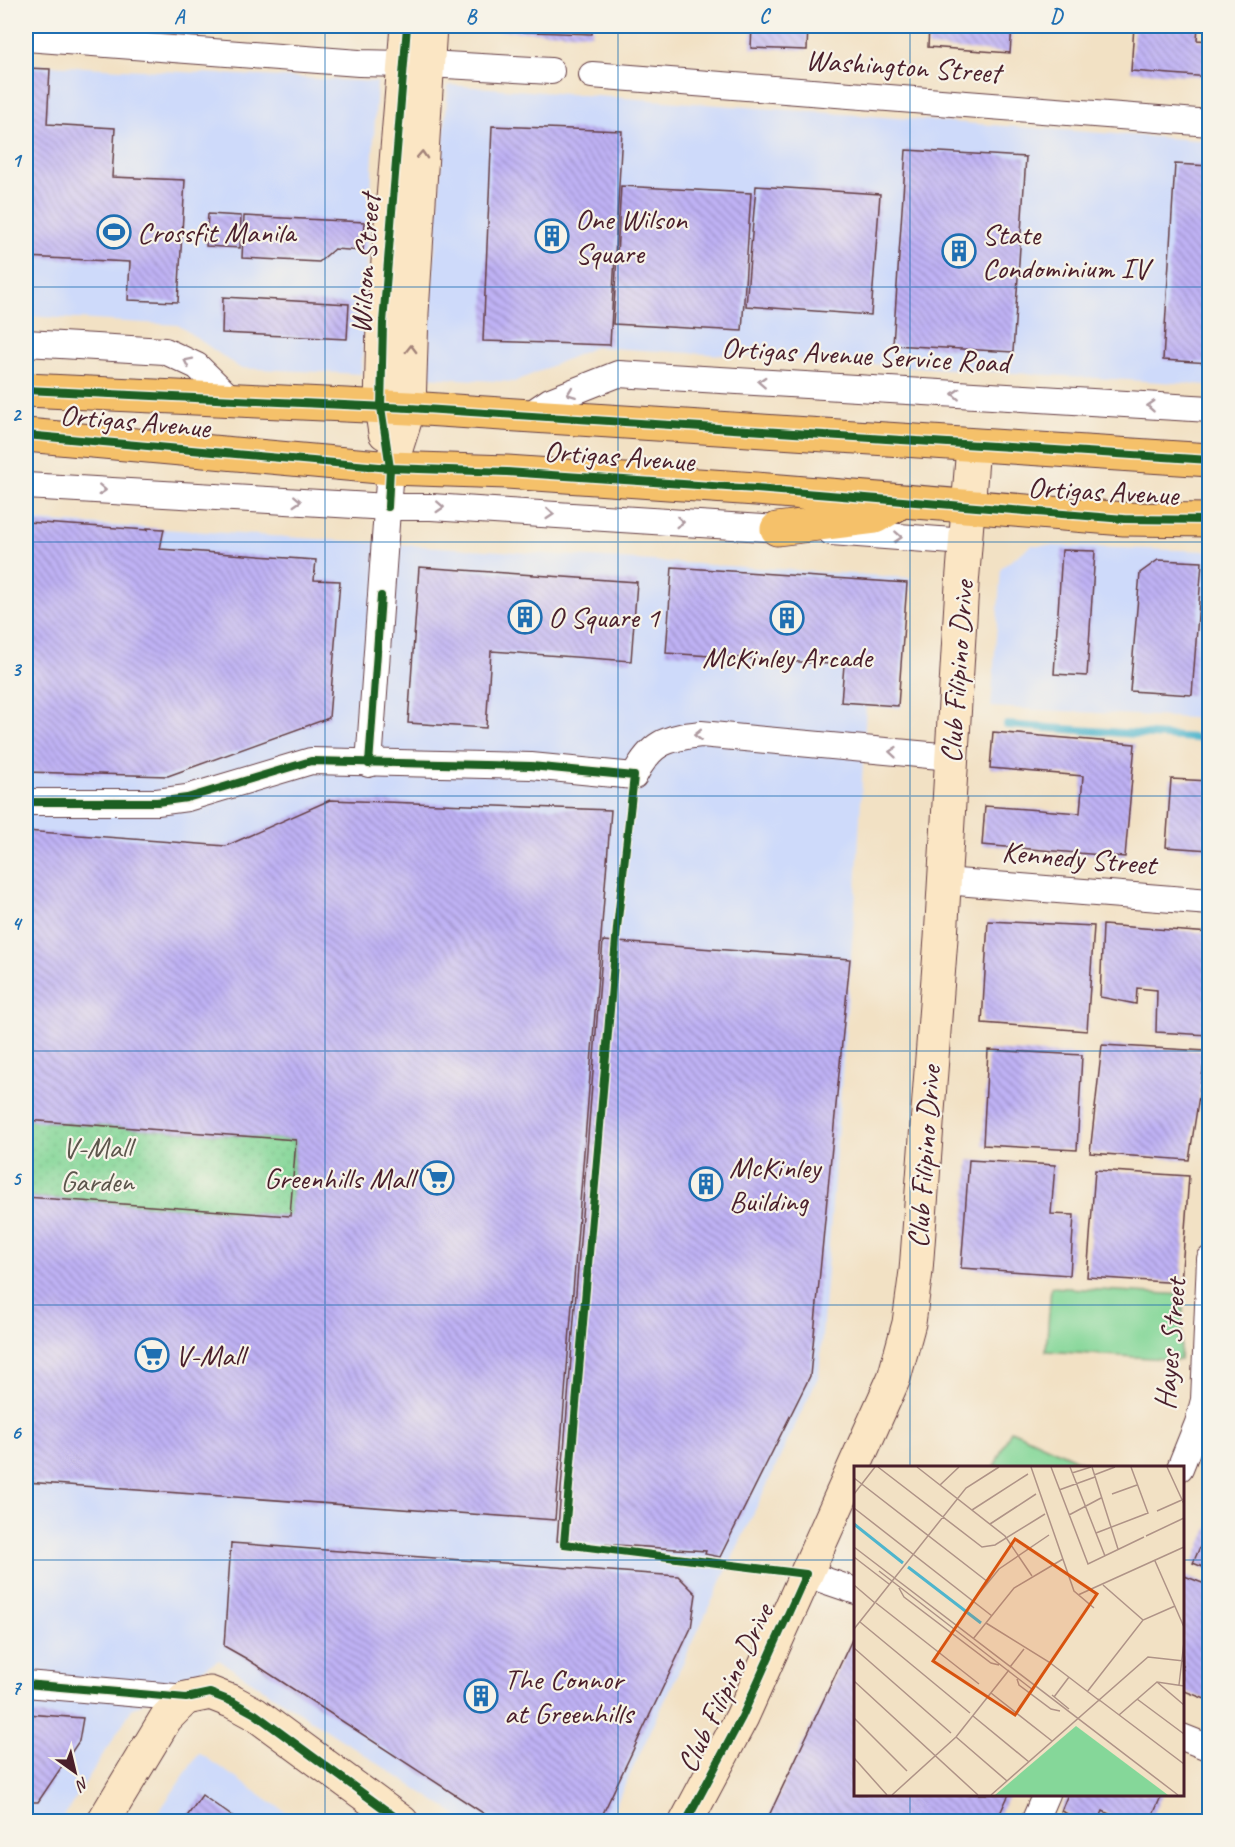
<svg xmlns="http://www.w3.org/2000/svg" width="1235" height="1847" font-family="Caveat,sans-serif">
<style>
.built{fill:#cedafa}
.grass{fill:#85d799;stroke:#687b62;stroke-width:1.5}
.garden{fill:url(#garden-dots);stroke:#687b62;stroke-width:1.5}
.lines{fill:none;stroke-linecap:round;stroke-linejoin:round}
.stream{stroke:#4eb5cd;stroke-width:8}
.building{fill:url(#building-back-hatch)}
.street-casing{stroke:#633c42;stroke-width:28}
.secondary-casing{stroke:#633c42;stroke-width:35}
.primary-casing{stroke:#633c42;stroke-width:35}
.street{stroke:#fff;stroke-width:26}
.secondary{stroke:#fbe6c4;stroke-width:33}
.primary{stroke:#f5c16b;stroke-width:33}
.cycleway-casing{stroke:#f7f3e8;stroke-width:11}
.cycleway{stroke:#1b5e20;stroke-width:8}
.oneway{stroke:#a28278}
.oneway2{stroke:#ae9aa0}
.grid{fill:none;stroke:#1f6fb2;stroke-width:1.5;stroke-opacity:0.55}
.labels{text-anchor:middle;stroke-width:4.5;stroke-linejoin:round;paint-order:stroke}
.street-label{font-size:30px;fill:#4a1f2b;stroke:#f7f3e8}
.poi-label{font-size:30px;fill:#4a1f2b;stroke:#f7f3e8;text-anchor:start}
.park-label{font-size:30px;fill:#5c564c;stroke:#f7f3e8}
.inset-river{fill:none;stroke:#4eb5cd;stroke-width:3}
.inset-road{fill:none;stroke:#af9387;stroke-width:1.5}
.view{fill:#d8530f;fill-opacity:0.15;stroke:#d8530f;stroke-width:3}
.inset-edge{fill:none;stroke:#4a1f2b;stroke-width:3}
.neatline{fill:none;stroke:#1f6fb2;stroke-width:2}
.grid-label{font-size:20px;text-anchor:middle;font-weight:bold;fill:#1f6fb2}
</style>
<defs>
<pattern id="garden-dots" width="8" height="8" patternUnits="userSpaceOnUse" patternTransform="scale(1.5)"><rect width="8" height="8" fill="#85d799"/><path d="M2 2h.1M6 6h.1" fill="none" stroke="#74b884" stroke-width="1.8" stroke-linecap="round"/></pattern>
<pattern id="building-back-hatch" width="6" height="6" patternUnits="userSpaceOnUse" patternTransform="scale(1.5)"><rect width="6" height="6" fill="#bfb2f5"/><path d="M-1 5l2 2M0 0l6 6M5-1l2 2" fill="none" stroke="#9d90c7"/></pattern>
</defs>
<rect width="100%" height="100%" fill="#f7f3e8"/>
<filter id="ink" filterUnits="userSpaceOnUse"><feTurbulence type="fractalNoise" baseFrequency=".0167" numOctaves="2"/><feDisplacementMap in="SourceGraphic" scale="12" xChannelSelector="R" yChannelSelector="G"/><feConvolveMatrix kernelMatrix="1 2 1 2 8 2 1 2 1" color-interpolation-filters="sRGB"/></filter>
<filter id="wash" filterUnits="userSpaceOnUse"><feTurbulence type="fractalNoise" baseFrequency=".008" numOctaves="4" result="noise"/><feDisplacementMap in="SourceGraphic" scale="24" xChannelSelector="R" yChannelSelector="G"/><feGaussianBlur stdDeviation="1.35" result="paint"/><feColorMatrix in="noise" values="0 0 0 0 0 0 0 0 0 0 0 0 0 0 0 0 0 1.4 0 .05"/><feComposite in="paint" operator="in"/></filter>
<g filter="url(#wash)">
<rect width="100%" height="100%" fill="#f2e1c4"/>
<g class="built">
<path d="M26 64 377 82 361 374 240 368 178 325 26 316Z"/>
<path d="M448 85 1209 141V385L595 347 514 382 425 377Z"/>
<path d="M26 520 911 578 901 708 866 707 856 892 819 1375 608 1821H466L219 1660 132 1709 61 1821H26Z"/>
<path d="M1032 545 1209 551V719L991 707 1001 568Z"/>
<path d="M199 1753 299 1821 152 1822Z"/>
</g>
<g class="grass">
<path d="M1051 1287 1184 1295 1180 1360 1046 1351Z"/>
<path d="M1011 1430 1093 1467H994Z"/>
</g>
<path class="garden" d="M26 1120 296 1140 290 1216 26 1197Z"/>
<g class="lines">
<path class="stream" d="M1007 725 1210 739"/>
</g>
<g id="blocks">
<g class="building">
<path d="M473 26H593L592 34 472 30Z"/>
<path d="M752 26H808L807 50 751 48Z"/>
<path d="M929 26H1012L1010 53 928 47Z"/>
<path d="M1134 26H1198L1197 40 1210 41V77L1131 71Z"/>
<path d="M26 68 50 69 47 124 115 128 112 177 185 180 178 302 128 300 130 262 26 257Z"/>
<path d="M492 126 622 131 610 345 483 341Z"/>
<path d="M906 150 1026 157 1013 352 893 345Z"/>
<path d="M1175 164 1210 166V363L1163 360Z"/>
<path d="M621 186 751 193 742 331 613 324Z"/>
<path d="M756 186 880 194 871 315 746 306Z"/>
<path d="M208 214 241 216 240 248 206 246Z"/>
<path d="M244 216 365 222 363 251 334 249 319 262 242 258Z"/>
<path d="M223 297 349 304 347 339 222 333Z"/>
<path d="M26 522 147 530V528L164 529 160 549 316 560 314 580 340 581 329 718 168 776 26 772Z"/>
<path d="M1062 550 1095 551 1087 676 1054 674Z"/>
<path d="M1158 560 1202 562 1192 695 1130 691 1140 573Z"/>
<path d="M419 567 637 582 631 661 491 651 486 728 408 723Z"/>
<path d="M672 567 907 583 898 706 841 702 844 665 666 653Z"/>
<path d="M993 732 1135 744 1125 857 982 845 985 806 1080 813 1083 776 990 768Z"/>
<path d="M1171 779 1210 781V850L1166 847Z"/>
<path d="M330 800 611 810 555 1520 26 1482V1197L290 1216 296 1140 26 1120V831L226 846Z"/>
<path d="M988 921 1094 926 1087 1031 982 1023Z"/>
<path d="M1103 925 1210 933 1209 1035 1156 1032 1157 990 1137 988 1136 1004 1100 997Z"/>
<path d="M603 941 850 959 810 1376 720 1557 705 1554 706 1551 557 1541Z"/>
<path d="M1102 1045 1206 1051 1189 1160 1090 1153Z"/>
<path d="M988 1050 1082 1055 1077 1150 983 1145Z"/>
<path d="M969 1160 1055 1165 1051 1214 1074 1215 1070 1275 961 1268Z"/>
<path d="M1095 1170 1189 1176 1181 1283 1087 1277Z"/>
<path d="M1210 1524V1570L1193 1563Z"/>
<path d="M231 1543 678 1576 696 1594 691 1628 599 1822H530L486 1815 247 1659 224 1646Z"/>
<path d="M1182 1575 1210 1586V1701L1182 1690Z"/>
<path d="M856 1631V1794H1009L996 1822H766Z"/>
<path d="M26 1714 83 1718 79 1741 38 1802H26Z"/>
<path d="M1068 1794H1162L1150 1822H1126L1103 1811 1098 1822H1085L1061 1811Z"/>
<path d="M202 1795 240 1822H183Z"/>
</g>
</g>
</g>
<g filter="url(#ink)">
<use href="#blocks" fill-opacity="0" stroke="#633c42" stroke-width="1.5"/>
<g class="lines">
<defs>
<g id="street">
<path d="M26 38 359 63 404 64"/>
<path d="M428 64 551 71"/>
<path d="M592 75 1210 123"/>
<path d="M26 343 165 351 197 366 232 400"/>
<path d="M526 417 550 401 618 374 1210 409"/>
<path d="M26 486 388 507H431L795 530"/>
<path d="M831 532 966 542"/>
<path d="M369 764 390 468"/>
<path d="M26 802H157L187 798 311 761 531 766 634 776C651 743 665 738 701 734L951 757"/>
<path d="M944 881 1210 902"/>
<path d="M1180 1468 1198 1423 1204 1400 1210 1259"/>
<path d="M806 1574 856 1591"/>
<path d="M26 1684 186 1698"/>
<path d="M1182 1737 1210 1748"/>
<path d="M1034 1822 1046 1794"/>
</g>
<g id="secondary">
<path d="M385 433 381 407 383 323 407 26"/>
<path d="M390 468 409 408 412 313 430 26"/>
<path d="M103 1822 166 1718 186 1698 210 1693 233 1702 255 1714 402 1822"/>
<path d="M686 1822 742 1717 894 1378 909 1323 916 1271 941 938 962 585 973 446"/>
</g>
<g id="primary">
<path d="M26 390 409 408 1210 460"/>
<path d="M26 435 390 468 507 472 756 489 1124 519 1210 520"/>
<path d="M777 529 875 517 896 505"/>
</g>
</defs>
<use href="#street" class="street-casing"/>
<use href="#secondary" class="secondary-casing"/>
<use href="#primary" class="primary-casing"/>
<use href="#street" class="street"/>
<use href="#secondary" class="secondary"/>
<use href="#primary" class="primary"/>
<defs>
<g id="cycleway">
<path d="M26 390 409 408 1210 460"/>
<path d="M26 435 390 468 507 472 756 489 1124 519 1210 520"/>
<path d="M388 507 390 468 381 407 383 323 407 26"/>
<path d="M369 764 381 596"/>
<path d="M26 802H157L187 798 311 761 531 766 634 776 617 928 564 1544 806 1574 742 1717 686 1822"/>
<path d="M26 1684 186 1698 210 1693 233 1702 255 1714 402 1822"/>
</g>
</defs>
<use href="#cycleway" class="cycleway-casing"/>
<use href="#cycleway" class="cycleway"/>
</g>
<defs><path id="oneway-chevron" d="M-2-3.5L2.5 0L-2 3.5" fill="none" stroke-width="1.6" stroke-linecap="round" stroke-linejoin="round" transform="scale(1.5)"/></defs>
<g class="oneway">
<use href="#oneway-chevron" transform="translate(422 155) rotate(-87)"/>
<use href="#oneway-chevron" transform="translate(411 349) rotate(-89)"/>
</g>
<g class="oneway2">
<use href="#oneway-chevron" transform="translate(188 362) rotate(-154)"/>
<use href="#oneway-chevron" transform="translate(762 382) rotate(-177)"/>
<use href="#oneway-chevron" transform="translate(571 393) rotate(159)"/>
<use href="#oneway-chevron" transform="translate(956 394) rotate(-177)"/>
<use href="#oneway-chevron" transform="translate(1151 406) rotate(-176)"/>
<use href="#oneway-chevron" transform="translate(102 490) rotate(3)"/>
<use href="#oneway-chevron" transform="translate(297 501) rotate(3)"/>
<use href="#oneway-chevron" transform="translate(440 507) rotate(3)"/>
<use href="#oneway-chevron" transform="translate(550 514) rotate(4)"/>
<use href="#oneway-chevron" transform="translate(680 522) rotate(4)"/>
<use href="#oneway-chevron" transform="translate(898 537) rotate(4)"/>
<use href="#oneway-chevron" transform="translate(698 735) rotate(179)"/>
<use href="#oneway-chevron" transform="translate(893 752) rotate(-175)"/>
</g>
</g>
<path class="grid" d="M325 26V1822M618 26V1822M910 26V1468M26 287H1210M26 542H1210M26 796H1210M26 1051H1210M26 1305H1210M26 1560H856M1182 1560H1210M910 1794V1822"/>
<defs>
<symbol id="stadium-ring" viewBox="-11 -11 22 22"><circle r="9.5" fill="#f7f3e8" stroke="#1f6fb2" stroke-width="1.5"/><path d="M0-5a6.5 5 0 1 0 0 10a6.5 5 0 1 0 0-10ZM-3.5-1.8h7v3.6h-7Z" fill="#1f6fb2"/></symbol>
<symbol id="building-ring" viewBox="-11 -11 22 22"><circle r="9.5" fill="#f7f3e8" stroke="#1f6fb2" stroke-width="1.5"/><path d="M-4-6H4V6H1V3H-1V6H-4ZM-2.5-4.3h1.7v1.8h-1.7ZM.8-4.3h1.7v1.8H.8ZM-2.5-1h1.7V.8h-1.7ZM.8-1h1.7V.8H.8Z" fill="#1f6fb2"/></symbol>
<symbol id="supermarket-ring" viewBox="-11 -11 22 22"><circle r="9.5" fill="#f7f3e8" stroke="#1f6fb2" stroke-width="1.5"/><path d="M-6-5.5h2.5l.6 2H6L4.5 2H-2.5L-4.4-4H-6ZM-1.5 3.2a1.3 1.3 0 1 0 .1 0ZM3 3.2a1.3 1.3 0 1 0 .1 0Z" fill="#1f6fb2"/></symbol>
</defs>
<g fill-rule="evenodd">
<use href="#stadium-ring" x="95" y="213" width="38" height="38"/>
<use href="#building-ring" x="533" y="217" width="38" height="38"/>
<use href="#building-ring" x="940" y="232" width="38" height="38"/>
<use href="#building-ring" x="506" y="598" width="38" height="38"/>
<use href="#building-ring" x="768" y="599" width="38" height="38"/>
<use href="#supermarket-ring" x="418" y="1159" width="38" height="38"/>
<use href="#building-ring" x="687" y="1165" width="38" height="38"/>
<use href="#supermarket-ring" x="133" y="1336" width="38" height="38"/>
<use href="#building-ring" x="462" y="1677" width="38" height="38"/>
</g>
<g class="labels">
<g class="street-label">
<text transform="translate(903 66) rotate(4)" y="10">Washington Street</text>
<text transform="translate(365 264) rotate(-86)" y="10">Wilson Street</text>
<text transform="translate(865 355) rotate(3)" y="10">Ortigas Avenue Service Road</text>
<text transform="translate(135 421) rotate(5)" y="10">Ortigas Avenue</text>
<text transform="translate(619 456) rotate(4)" y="10">Ortigas Avenue</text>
<text transform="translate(1103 491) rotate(3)" y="10">Ortigas Avenue</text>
<text transform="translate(957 672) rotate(-86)" y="10">Club Filipino Drive</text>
<text transform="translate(1079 858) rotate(5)" y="10">Kennedy Street</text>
<text transform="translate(924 1157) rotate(-86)" y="10">Club Filipino Drive</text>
<text transform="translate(1170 1344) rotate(-85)" y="10">Hayes Street</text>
<text transform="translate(725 1688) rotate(-64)" y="10">Club Filipino Drive</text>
</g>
<g class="poi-label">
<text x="575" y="229">One Wilson<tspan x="575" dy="34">Square</tspan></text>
<text x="137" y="242">Crossfit Manila</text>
<text x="982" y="244">State<tspan x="982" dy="34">Condominium IV</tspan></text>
<text x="548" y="627">O Square 1</text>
<text x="787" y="667" text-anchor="middle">McKinley Arcade</text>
<text x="729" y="1177">McKinley<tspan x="729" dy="34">Building</tspan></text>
<text x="414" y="1188" text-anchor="end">Greenhills Mall</text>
<text x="175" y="1365">V-Mall</text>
<text x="504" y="1689">The Connor<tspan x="504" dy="34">at Greenhills</tspan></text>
</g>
<g class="park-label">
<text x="97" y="1157">V-Mall<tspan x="97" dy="34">Garden</tspan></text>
</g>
</g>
<g transform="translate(854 1466)">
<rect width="330" height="330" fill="#f2e1c4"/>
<path d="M222 260 314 329H141Z" fill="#85d799"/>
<path class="inset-river" d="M0 58 49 97M54 101 127 157"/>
<path class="inset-road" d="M24 1 128 81 141 79 191 48M63 1 151 70 178 110M177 1 220 125 240 142M197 1 234 98 290 71M216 1 251 90M238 1 264 83M313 1 330 38M218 7 237 1M240 9 261 1M0 12 134 116M86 19 105 1M205 24 241 11M0 28 21 1M258 28 283 19M0 42 138 150M118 44 174 8M303 45 330 33M215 49 247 32M136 58 182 28M242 67 294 47 277 1M292 70 330 52M0 81 324 329M0 91 35 118M301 95 330 161M25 105 179 224M0 119 21 137M249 119 289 154M45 122 50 131 137 197 145 199M224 129 330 81M119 135 145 103 195 69M22 137 125 218M6 156 116 247M132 157 195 196 246 235M0 163 112 22 145 1M119 173 160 122 209 93M0 182 97 267M156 201 170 183M163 213 165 219 197 243 206 245M0 215 124 329M303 216 330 239M325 219 330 176M233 226 289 154 321 140M137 227 198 275M198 229 215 243M200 231 215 211M244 233 330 298M283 233 330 268M265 249 303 216 330 220M119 250 175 296M0 252 53 305M102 271 153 315M0 292 33 329M38 329 102 271 155 204M137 329 294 191 330 195"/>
<path class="view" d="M161 73 243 128 161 249 79 195Z"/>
<rect width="330" height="330" class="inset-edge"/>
</g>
<rect width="1235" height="1847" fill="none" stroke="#f7f3e8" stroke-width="66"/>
<g transform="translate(75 1772) rotate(146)" stroke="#f7f3e8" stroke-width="4.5" paint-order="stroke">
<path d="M0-4.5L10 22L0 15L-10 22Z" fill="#4a1f2b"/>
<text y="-9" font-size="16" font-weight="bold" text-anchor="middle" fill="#4a1f2b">N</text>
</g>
<rect x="33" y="33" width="1169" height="1781" class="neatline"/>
<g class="grid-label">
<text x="179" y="23">A</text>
<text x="471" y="23">B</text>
<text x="764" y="23">C</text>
<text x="1056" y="23">D</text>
<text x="16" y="167">1</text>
<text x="16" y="421">2</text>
<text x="16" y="676">3</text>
<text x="16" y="930">4</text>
<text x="16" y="1185">5</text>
<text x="16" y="1439">6</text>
<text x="16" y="1694">7</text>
</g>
</svg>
